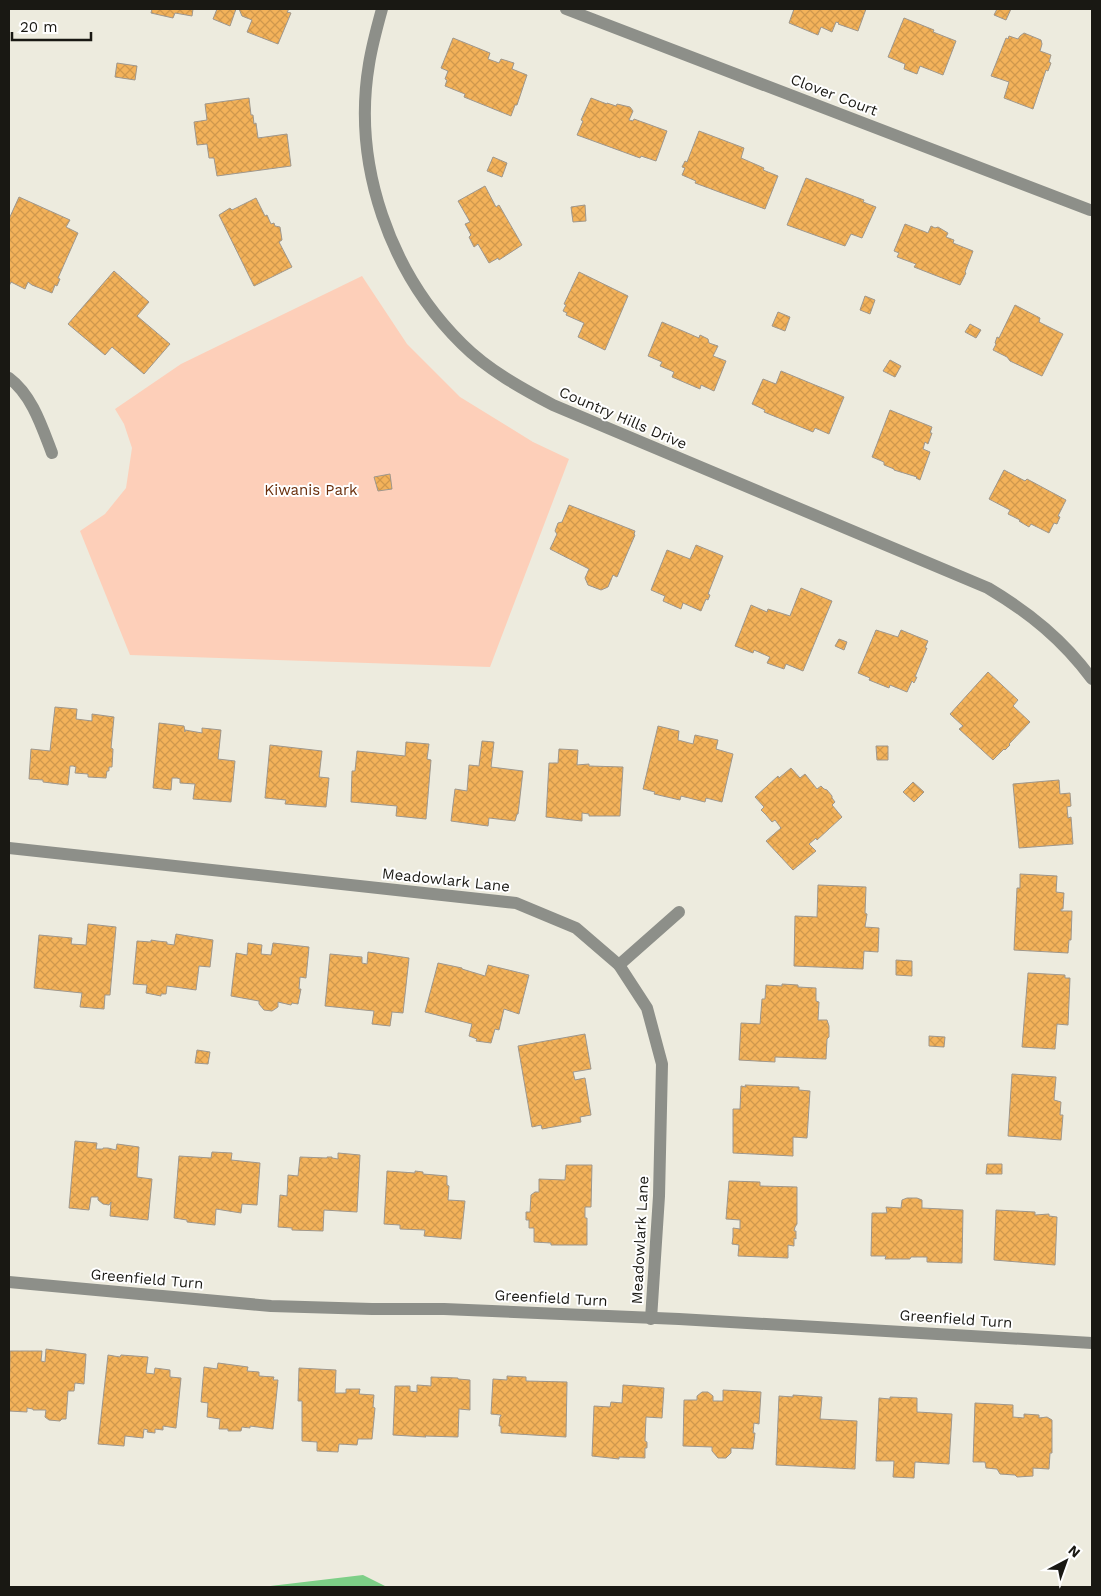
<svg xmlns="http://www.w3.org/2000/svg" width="1101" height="1596" font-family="'Work Sans',sans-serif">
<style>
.green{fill:#fdcfb9}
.water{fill:#7dcf87}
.building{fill:url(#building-cross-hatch);stroke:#9f978c}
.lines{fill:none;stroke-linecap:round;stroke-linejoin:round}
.street{stroke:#8d8f89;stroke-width:12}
.labels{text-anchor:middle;stroke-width:4;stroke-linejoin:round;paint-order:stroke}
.street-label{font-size:15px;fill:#191813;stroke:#fff}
.park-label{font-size:15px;fill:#6a2f0c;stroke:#fff}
</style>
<defs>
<pattern id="building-cross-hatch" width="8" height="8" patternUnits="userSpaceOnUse" patternTransform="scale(1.25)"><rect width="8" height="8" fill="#f3b25a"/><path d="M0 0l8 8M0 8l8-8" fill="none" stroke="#d0984d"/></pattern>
</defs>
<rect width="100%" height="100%" fill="#edebde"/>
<path class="green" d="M362 276 407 344 460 397 533 442 569 459 490 667 130 655 80 531 105 514 126 488 132 448 124 424 115 409 181 364Z"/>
<path class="water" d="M363 1575 387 1587H262Z"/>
<g class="building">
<path d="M152 9H193L192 16 175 13 173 18 151 13Z"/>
<path d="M217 9H236L230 26 213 19Z"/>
<path d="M239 9H289L287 12 291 13 278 44 247 32 252 20 242 16Z"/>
<path d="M794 9H866L858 31 838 24 839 23 836 22 832 32 821 27 818 35 789 23Z"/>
<path d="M997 9H1011L1006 20 994 15Z"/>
<path d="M904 18 934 30 933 32 956 41 943 75 920 66 917 74 904 69 905 64 888 57Z"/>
<path d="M1024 33 1041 40 1042 44 1040 51 1051 55 1049 62 1051 63 1048 71 1046 70 1033 109 1004 98 1009 82 991 76 1006 38 1008 39 1009 36 1018 39 1020 36Z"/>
<path d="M453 38 490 53 488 59 499 63 501 59 514 63 512 69 527 75 517 105H515L511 116 464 97 465 94 445 86 447 80 445 79 448 71 441 68Z"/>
<path d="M117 63 137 66 135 80 115 77Z"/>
<path d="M249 98 251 115H253L254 124 256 123 258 138 287 134 291 166 217 176 214 158H209L207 144 197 145 194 122 207 120 205 104Z"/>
<path d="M591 98 607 104V103L616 106 617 104 630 107 633 111 629 120 633 121 634 119 667 131 656 161 641 156 640 158 577 135 583 121 581 120Z"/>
<path d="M699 131 744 148 741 158 764 168 763 170 778 176 765 209 695 183 696 181 682 175 685 168 682 167 685 161 687 162Z"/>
<path d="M493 157 507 163 502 177 487 171Z"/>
<path d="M806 178 864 200 863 202 876 207 862 238 851 234 845 246 787 225Z"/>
<path d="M485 186 496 207 499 205 522 245 499 260 498 258 489 263 478 244 474 247 469 237 471 235 465 224 470 222 458 201Z"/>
<path d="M19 197 70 220 66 227 78 233 58 278 60 279 57 286 55 285 52 293 32 285 28 282 25 289 11 282 9 286V219Z"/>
<path d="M256 198 265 216 267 215 271 224 274 223 275 226 280 227 282 240 279 242 292 267 254 286 219 215 230 208 232 210Z"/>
<path d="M585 205 586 221 573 222 571 207Z"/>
<path d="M905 224 928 233 931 226 935 228 938 227 948 233 946 237 954 240 953 243 973 251 965 272 966 273 960 285 914 267 916 264 897 257 899 253 894 251Z"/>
<path d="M114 271 149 302 137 316 170 344 144 374 112 347 105 355 68 324Z"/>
<path d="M579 272 628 296 605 350 578 337 584 323 566 315 567 313 563 311 566 305 564 304Z"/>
<path d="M865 296 875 300 870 314 860 310Z"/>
<path d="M1015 305 1040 318 1039 322 1063 334 1042 376 1010 361 1007 357 993 350 996 344 995 343 997 337 999 338Z"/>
<path d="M778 312 790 317 785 331 772 326Z"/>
<path d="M662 322 699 338 700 335 708 339 709 343 718 346 713 356 726 361 714 391 701 385 700 389 672 377 674 372 660 366 662 362 648 356Z"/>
<path d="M970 324 981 330 976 338 965 332Z"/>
<path d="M890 360 901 366 895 377 883 371Z"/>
<path d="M781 371 844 397 829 434 815 428 813 432 764 412 765 410 752 404 763 379 776 384Z"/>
<path d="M890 410 932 427 930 433H932L928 444 925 442 923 449 930 452 920 480 916 478 917 477 894 470V469L884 465V462L872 457Z"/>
<path d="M1004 470 1025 481 1027 479 1066 500 1058 516 1060 517 1057 524 1054 523 1049 533 1031 524 1029 527 1019 521 1020 520 1008 514 1010 510 989 499Z"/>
<path d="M390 474 392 489 378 491 374 477Z"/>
<path d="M569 505 635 531 634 534 635 535 617 577 613 575 608 587 601 590 588 585 585 578 589 569 550 549 557 534 555 531 558 523 562 522Z"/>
<path d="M696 545 723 556 708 594 710 595 708 600 706 599 701 611 683 603 681 609 663 601 665 596 651 590 667 550 690 559Z"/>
<path d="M801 588 832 601 803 671 786 664 784 669 767 663 770 657 754 650 753 653 735 646 751 605 767 612 768 609 790 616Z"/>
<path d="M876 630 898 637 901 630 928 641 925 648H927L915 677H917L914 683 912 681 907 692 890 685 889 688 869 680 870 678 858 673Z"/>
<path d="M839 639 847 642 844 650 835 646Z"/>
<path d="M988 672 1018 700 1013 706 1030 722 1009 744 1010 745 1005 750 1004 749 993 760 959 729 963 726 950 714Z"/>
<path d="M55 707 77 709 76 719 92 721V714L114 717 111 748 113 749 112 767H109V771H107L106 778 88 777V774L75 773 76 767 73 766H70L68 785 43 782V780L29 779 31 749 50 751Z"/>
<path d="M159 723 184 726 185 732V730L202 733V728L221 730 218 759 235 761 231 802 193 799 195 784 180 783V779L177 778H172L171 790 153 788Z"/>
<path d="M658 726 679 731 678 740 693 744 695 735 718 740 716 749 733 754 722 802 706 798 705 802 681 796 680 800 654 794 655 792 643 789Z"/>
<path d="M482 741 494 742 491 767 523 771 518 814H517L515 821 489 818 488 826 451 821 455 789 467 791 469 765 479 766Z"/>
<path d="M406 742 429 744 427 759 431 760 426 819 396 816 397 806 351 802 352 771H355L357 751 405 756Z"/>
<path d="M270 745 322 751 319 777 329 778 326 807 285 804 286 800 265 798Z"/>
<path d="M876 746H888V760H877Z"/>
<path d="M559 749 578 750 577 765 589 764V766L623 767 620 816H589V814L582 813V821L546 817 549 763H558Z"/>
<path d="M791 768 800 778 805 774 817 789 821 786 824 789 827 790 832 796V798L835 802 832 805 842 817 817 840 816 838 809 844 816 851 793 870 766 841 781 828 775 820 772 822 766 815 761 810 764 807 755 797 778 776 779 778Z"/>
<path d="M1059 780 1060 794 1070 793 1071 806 1067 807 1068 818 1071 817 1073 844 1019 848 1013 784Z"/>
<path d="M913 782 924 792 914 802 903 792Z"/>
<path d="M1020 874 1057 876 1056 892 1064 893 1063 909H1061V911H1072L1071 940H1069L1068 953 1014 950 1017 888H1020Z"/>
<path d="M818 885 866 887 865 913 867 914 865 927 879 928 878 952 864 951 863 969 794 966 795 916 817 917Z"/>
<path d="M88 924 116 927 110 995H105L104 1009 80 1007 82 993 34 988 39 935 72 938 71 944 86 945Z"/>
<path d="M176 934 213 940 210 967 199 966 196 990 167 986 166 994H161V996L146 993 147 985 133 984 137 941 151 942V940L157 941 167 942V944L174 945Z"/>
<path d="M248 943 262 945 261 954 271 955 273 943 309 947 306 978 300 977 299 989H301L298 1004 292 1003 291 1005 278 1002V1007L272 1011 264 1010 259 1004V1001L231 996 236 953 247 955Z"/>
<path d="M368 952 409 958 403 1013 392 1012 390 1026 372 1024 374 1011 325 1006 330 954 362 957V963L367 964Z"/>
<path d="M896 960 912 961V976L896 975Z"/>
<path d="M438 963 462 968V969L485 976 488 965 529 975 519 1014 504 1009 499 1030 495 1029 491 1043 476 1041 477 1039 469 1036 472 1024 425 1012Z"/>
<path d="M1028 973 1065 975V978H1070L1068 1025 1057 1024 1055 1049 1022 1047Z"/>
<path d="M782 984 798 985V987L816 988V1001L819 1002 818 1020H827L829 1026V1037L827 1039 826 1059 775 1057V1062L739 1060 741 1023 760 1024 762 999H765L766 985 782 986Z"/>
<path d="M585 1034 591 1069 573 1072 575 1080 585 1078 591 1115 580 1117 581 1122 542 1129 541 1125 532 1127 518 1046Z"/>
<path d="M929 1036 945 1037 944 1047 929 1046Z"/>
<path d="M197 1050 210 1052 208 1064 195 1063Z"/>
<path d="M1012 1074 1056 1077 1054 1100 1061 1102 1060 1115H1063L1061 1140 1008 1136Z"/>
<path d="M745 1085 799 1087V1090L810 1091 807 1138 793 1137V1156L733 1153V1109H740L741 1086 746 1087Z"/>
<path d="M75 1141 97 1143 96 1149H103V1148H108L116 1150 117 1144 139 1147 137 1177 152 1179 148 1220 110 1216 111 1202 109 1205 103 1204 98 1200V1197H91L89 1210 69 1208Z"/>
<path d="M212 1152 232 1153 231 1160 260 1163 257 1205 242 1204 241 1213 216 1209 215 1225 187 1222V1220L174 1218 179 1156 211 1158Z"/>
<path d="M338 1153 360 1155 357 1212 324 1210 323 1231 292 1230V1228L278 1227 280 1195 287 1196 288 1175 298 1176 300 1157 327 1158V1157H332V1158L338 1159Z"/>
<path d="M987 1164H1002V1174H986Z"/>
<path d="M566 1165H592L591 1207H585V1218H587V1245H551V1243L534 1242V1228H529V1220H526V1212H530L531 1195 535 1192H539V1179L565 1180Z"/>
<path d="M387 1171 415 1173V1171L423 1172V1174L447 1176V1185L449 1186 448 1200 465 1201 461 1239 424 1236 425 1230 400 1229V1225L384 1224Z"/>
<path d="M729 1181 760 1182V1186L797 1187V1224L795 1227 794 1231H796V1239L794 1238V1246L788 1245V1258L738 1256 739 1245 732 1244 733 1237V1228L740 1229V1220L726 1219Z"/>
<path d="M907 1198H917L922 1200V1208L963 1210 962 1263 927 1262V1257H911L910 1259H885L886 1256H871L872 1213H887L886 1207 901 1208 902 1200Z"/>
<path d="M996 1210 1035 1212V1215L1049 1214V1216L1057 1217 1055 1265 994 1260Z"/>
<path d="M46 1349 86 1354 84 1384 75 1383 74 1391H68L66 1419H62L60 1421 49 1420 45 1417 46 1410H33V1409L27 1408V1412L9 1411 10 1351H42L41 1361 45 1362Z"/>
<path d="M108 1355 120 1357 121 1355 148 1357 146 1373 154 1374 155 1368 170 1370V1377L181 1378 176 1428 163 1426V1430L155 1429V1433L147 1432 148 1430 144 1429 143 1438 125 1436 124 1446 98 1444Z"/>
<path d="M218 1363 248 1367 247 1371 259 1372V1376L274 1377 273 1380H278L273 1429 250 1426V1428L242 1427 241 1431H228V1429H219L220 1419 207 1417 208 1403 201 1402 204 1367 217 1369Z"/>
<path d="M299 1368 336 1370 335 1393H346V1389H360L359 1394 374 1395 373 1407 375 1408 372 1439H358L357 1445 339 1444 338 1452 317 1451V1442L302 1441V1401H298Z"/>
<path d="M507 1376 526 1377V1381L567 1382 566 1437 501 1433V1426H499L500 1417 501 1416V1415L491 1414 493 1379 507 1380Z"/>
<path d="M431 1377 458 1378V1379L470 1380V1410L459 1409 458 1437 425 1436 426 1437 393 1435 395 1386H410V1391L417 1392V1385L431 1386Z"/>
<path d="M623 1385 664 1388 662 1418 646 1417 645 1441 647 1442V1448H645V1458L619 1457V1459L592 1456 594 1406 610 1407 611 1402 622 1403Z"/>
<path d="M723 1390 761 1392 759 1424 754 1423 753 1433H755L753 1449 731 1448V1453L726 1458H718L712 1451V1447L683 1446 684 1400H697V1396L702 1392H708L713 1396V1401H723Z"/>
<path d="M793 1395 822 1397 820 1419 857 1421 855 1469 776 1465 779 1396 793 1397Z"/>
<path d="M890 1397 917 1398V1412L952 1414 949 1464 915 1462 914 1478 893 1477 894 1461H876L879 1398 890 1399Z"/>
<path d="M975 1403 1013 1405V1417L1024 1418V1414L1039 1415V1418L1047 1417 1052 1420V1453H1050L1049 1469 1033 1468V1476L1017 1477 1015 1475 1000 1474 997 1469 986 1468 985 1462H973Z"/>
</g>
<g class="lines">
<g class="street">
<path d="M382 9C377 27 372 45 369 64 352 165 390 273 462 344 488 370 521 388 553 405L988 588C1030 613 1063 640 1092 679"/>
<path d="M566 9 1090 210"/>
<path d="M9 378C32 395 42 427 52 453"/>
<path d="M9 848 516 903 576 928 619 965 647 1008 662 1064 659 1196 651 1319"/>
<path d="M619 965 679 912"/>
<path d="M9 1282 271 1306 372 1309H444L679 1319 1092 1343"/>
</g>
</g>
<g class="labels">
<g class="street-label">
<text transform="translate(834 95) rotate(21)" y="5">Clover Court</text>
<text transform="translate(623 418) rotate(23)" y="5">Country Hills Drive</text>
<text transform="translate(446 880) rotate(6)" y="5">Meadowlark Lane</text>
<text transform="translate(640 1240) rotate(-87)" y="5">Meadowlark Lane</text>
<text transform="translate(147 1279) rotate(5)" y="5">Greenfield Turn</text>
<text transform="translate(551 1298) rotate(3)" y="5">Greenfield Turn</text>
<text transform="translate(956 1319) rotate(4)" y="5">Greenfield Turn</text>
</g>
<g class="park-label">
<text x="311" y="495">Kiwanis Park</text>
</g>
</g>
<rect width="1101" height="1596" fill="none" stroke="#191813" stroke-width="20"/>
<g transform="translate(1066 1561) rotate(41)" stroke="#ffffff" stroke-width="4" paint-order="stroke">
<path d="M0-4L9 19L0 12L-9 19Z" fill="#191813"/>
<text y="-8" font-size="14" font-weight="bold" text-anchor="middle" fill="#191813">N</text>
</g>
<path d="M12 32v8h79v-8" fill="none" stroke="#191813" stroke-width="2.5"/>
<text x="20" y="32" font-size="15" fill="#191813" stroke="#ffffff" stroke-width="4" paint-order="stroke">20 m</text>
</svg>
